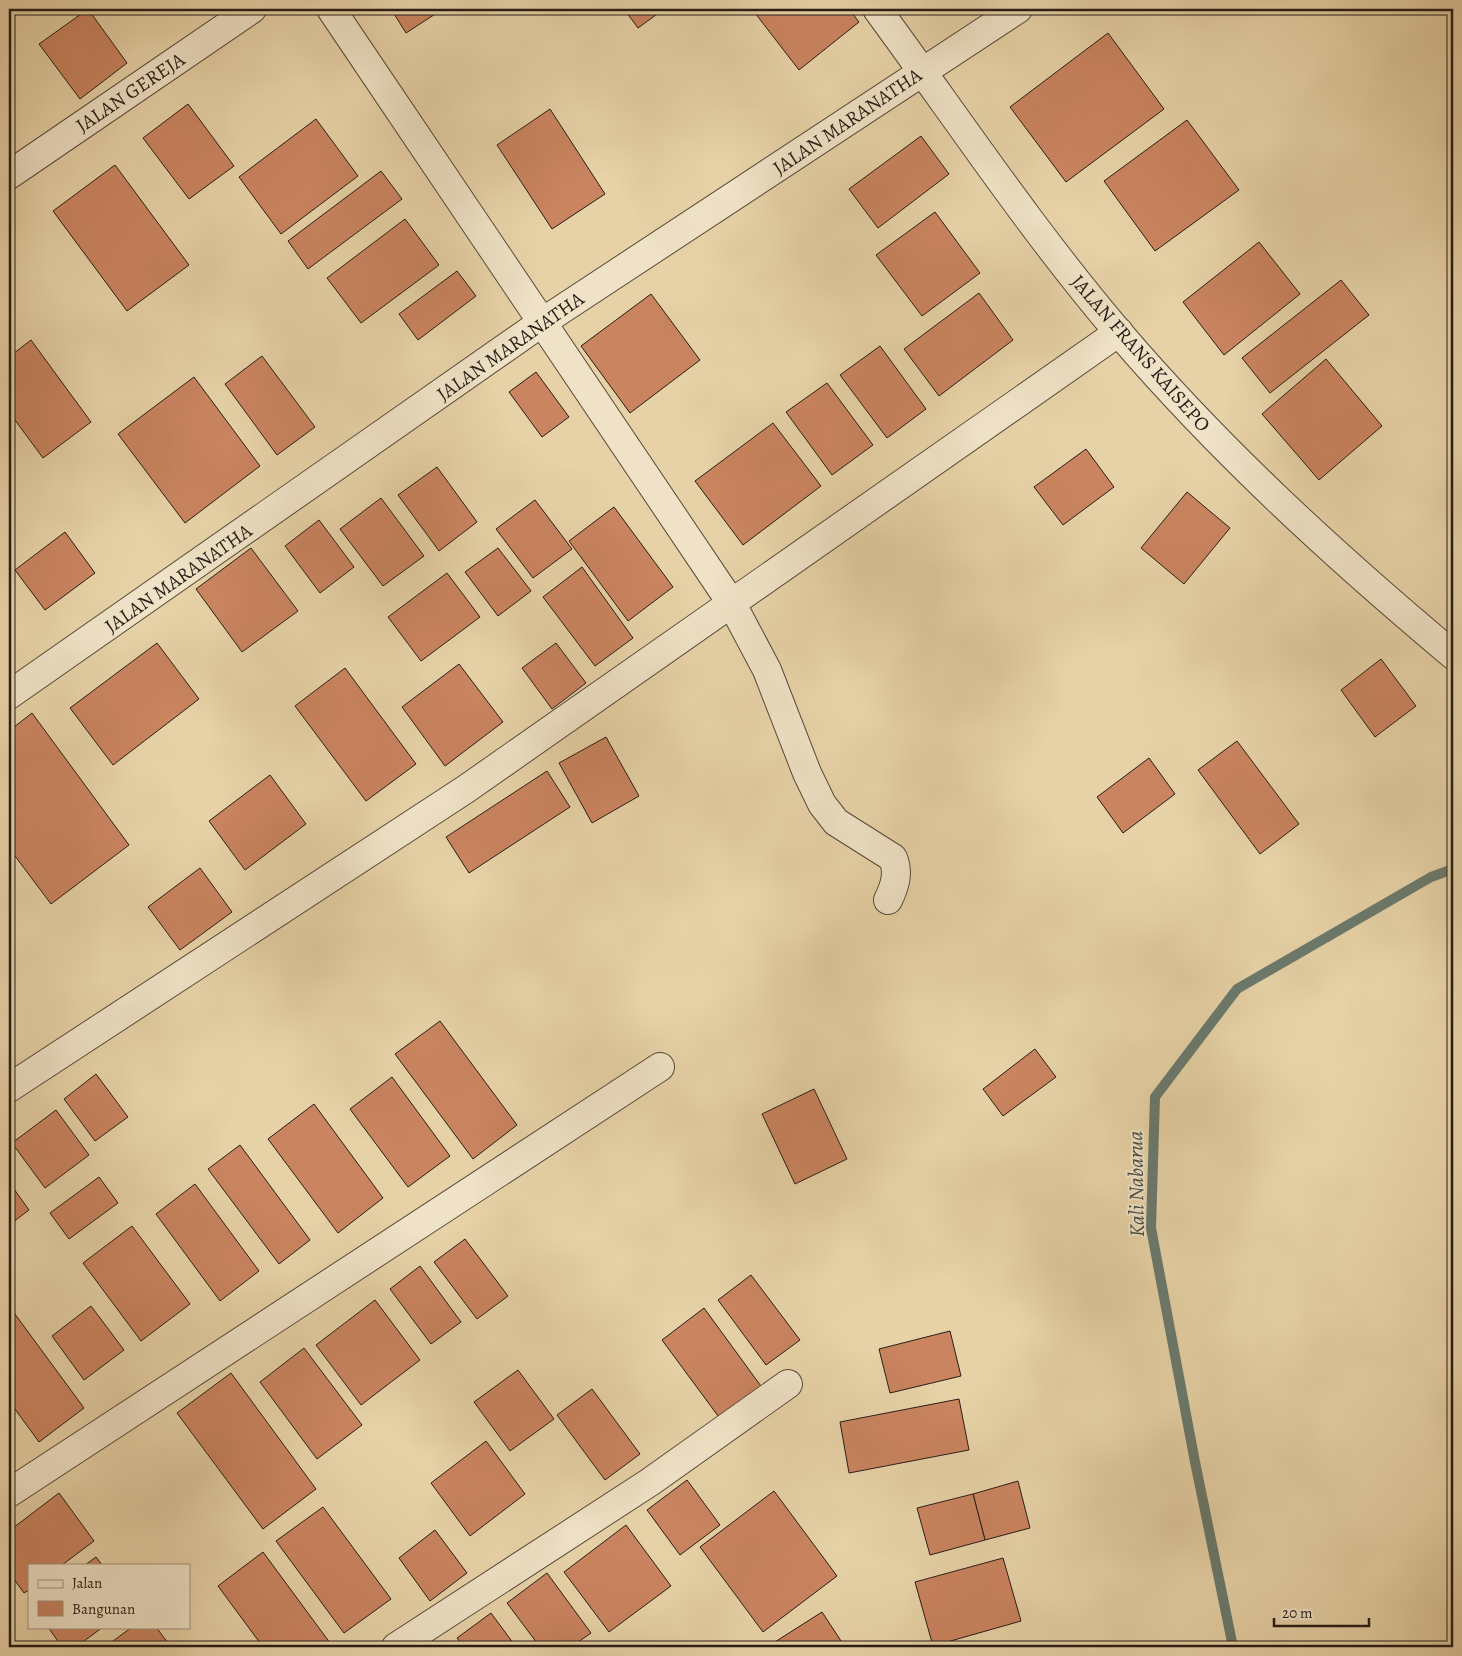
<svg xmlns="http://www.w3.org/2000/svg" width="1462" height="1656" font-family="Alegreya,serif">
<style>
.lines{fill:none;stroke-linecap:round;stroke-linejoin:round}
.stream{stroke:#6a7a6e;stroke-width:10}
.building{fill:#ca8460;stroke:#271d16}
.minor-casing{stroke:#574a3a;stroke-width:30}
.tertiary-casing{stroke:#574a3a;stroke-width:30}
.minor{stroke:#efe2c6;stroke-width:28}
.tertiary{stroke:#efe2c6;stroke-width:28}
.labels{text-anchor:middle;stroke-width:4;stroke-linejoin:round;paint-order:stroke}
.street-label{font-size:20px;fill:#271d16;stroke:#efe2c6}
.water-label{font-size:21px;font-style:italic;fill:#494c42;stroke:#efe2c6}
</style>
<rect width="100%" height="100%" fill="#e7d2a7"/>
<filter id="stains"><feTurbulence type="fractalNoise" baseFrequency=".004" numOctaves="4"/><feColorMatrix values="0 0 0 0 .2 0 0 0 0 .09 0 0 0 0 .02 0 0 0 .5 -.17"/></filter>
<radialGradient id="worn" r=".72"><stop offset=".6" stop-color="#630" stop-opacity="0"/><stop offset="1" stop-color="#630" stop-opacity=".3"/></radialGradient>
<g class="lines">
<path class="stream" d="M1233 1647 1195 1462 1151 1228 1155 1097 1237 989 1431 877 1453 869"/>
</g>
<g class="building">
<path d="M88 9 127 63 80 99 39 44Z"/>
<path d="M391 9H443L406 33Z"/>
<path d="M624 9H664L638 28Z"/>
<path d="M761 9H849L859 22 799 70 755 13Z"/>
<path d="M1108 33 1164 109 1066 182 1010 107Z"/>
<path d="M188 104 234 166 189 199 143 138Z"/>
<path d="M550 109 605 194 552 229 497 145Z"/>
<path d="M316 119 358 176 281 234 239 177Z"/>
<path d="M1187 120 1239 190 1155 251 1104 181Z"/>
<path d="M921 136 949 174 878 228 849 189Z"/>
<path d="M115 165 189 265 127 311 53 211Z"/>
<path d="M381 171 402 199 308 269 288 241Z"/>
<path d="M935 212 980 273 922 316 876 255Z"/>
<path d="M405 219 439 265 361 323 327 278Z"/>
<path d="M1259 242 1300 294 1224 355 1183 302Z"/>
<path d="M457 271 476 296 418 340 399 314Z"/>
<path d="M1341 280 1369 315 1270 393 1242 358Z"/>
<path d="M979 293 1013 340 939 396 904 349Z"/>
<path d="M651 294 700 360 630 413 581 346Z"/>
<path d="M31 340 91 422 43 458 9 412V357Z"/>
<path d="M880 346 926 409 887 438 840 375Z"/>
<path d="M262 356 315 427 277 455 225 384Z"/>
<path d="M1326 359 1382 426 1319 480 1262 414Z"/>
<path d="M536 372 569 417 542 437 509 392Z"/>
<path d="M194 377 260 466 185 523 118 434Z"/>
<path d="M827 383 873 445 832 475 786 412Z"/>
<path d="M773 423 821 486 743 545 695 481Z"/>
<path d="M1086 449 1114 487 1063 525 1034 487Z"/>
<path d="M437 467 477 522 439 551 398 495Z"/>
<path d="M1187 492 1230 528 1184 584 1141 548Z"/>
<path d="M381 498 424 556 383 586 340 529Z"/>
<path d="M535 500 572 549 533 578 496 529Z"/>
<path d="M614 507 673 587 628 621 569 541Z"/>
<path d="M319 520 354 567 320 593 285 546Z"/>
<path d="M65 532 95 573 45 610 15 570Z"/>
<path d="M251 548 298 611 242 652 196 589Z"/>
<path d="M498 548 531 591 498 616 465 572Z"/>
<path d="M582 567 633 638 595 666 543 597Z"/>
<path d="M447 573 480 617 421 661 388 617Z"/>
<path d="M157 643 199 699 113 765 70 708Z"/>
<path d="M556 643 586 683 552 709 522 668Z"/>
<path d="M1381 659 1416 706 1375 737 1341 690Z"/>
<path d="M459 664 503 722 445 766 402 707Z"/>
<path d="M345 668 416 764 366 801 295 706Z"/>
<path d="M32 713 129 845 51 904 9 848V731Z"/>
<path d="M606 737 639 796 592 823 559 763Z"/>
<path d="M1237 741 1299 824 1260 854 1198 770Z"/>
<path d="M1149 758 1175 794 1123 833 1097 797Z"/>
<path d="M547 771 570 807 469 873 446 837Z"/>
<path d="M270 775 306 824 245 870 209 821Z"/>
<path d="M200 868 232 912 180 950 148 907Z"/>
<path d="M440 1021 517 1125 473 1159 395 1054Z"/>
<path d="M1035 1049 1056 1077 1003 1116 983 1089Z"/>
<path d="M96 1074 128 1117 95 1141 64 1099Z"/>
<path d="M392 1077 450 1156 408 1187 350 1109Z"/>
<path d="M814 1089 847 1159 795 1184 762 1114Z"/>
<path d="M314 1104 383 1198 338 1233 268 1139Z"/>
<path d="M56 1110 89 1155 45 1188 12 1143Z"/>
<path d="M240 1145 310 1240 279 1264 208 1169Z"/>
<path d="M99 1177 118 1203 69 1239 50 1213Z"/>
<path d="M9 1182 29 1210 9 1225Z"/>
<path d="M195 1184 259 1271 220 1301 156 1214Z"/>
<path d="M132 1226 190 1304 141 1341 83 1263Z"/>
<path d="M465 1239 508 1296 477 1319 434 1262Z"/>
<path d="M420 1266 461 1322 431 1344 390 1289Z"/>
<path d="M751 1275 800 1340 766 1365 718 1300Z"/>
<path d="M375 1300 420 1360 361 1405 316 1345Z"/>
<path d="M9 1306 84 1408 39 1442 9 1401Z"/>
<path d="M91 1306 124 1350 84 1380 52 1336Z"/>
<path d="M704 1308 766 1393 724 1424 662 1340Z"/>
<path d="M950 1331 961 1376 890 1393 879 1349Z"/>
<path d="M304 1348 362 1425 317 1459 260 1382Z"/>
<path d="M518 1370 554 1419 510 1451 474 1402Z"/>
<path d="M231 1373 316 1489 263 1529 177 1413Z"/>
<path d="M592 1389 640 1454 605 1480 557 1415Z"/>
<path d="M959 1399 969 1450 849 1473 840 1422Z"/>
<path d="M486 1441 525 1494 470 1536 431 1483Z"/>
<path d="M687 1480 720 1525 680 1555 647 1510Z"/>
<path d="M1018 1481 1030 1528 985 1540 973 1494Z"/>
<path d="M774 1491 837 1576 763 1632 700 1547Z"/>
<path d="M59 1493 94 1541 62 1565H29V1590L24 1593 9 1572V1531Z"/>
<path d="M973 1494 985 1540 930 1555 917 1508Z"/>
<path d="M323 1507 391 1599 344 1633 276 1541Z"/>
<path d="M626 1525 671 1586 609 1632 564 1572Z"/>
<path d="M435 1530 467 1573 430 1601 399 1558Z"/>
<path d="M263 1552 333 1647H263L218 1586Z"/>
<path d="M96 1557 102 1565H85Z"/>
<path d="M1003 1558 1021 1621 933 1646 915 1582Z"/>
<path d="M547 1573 591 1633 571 1647H540L507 1603Z"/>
<path d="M822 1612 845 1647H767Z"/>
<path d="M491 1613 516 1647H464L457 1638Z"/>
<path d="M48 1627H103L76 1647H62Z"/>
<path d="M132 1627H156L171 1647H105Z"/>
</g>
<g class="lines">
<defs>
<g id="minor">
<path d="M331 9 732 604 767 670 807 773 822 804 836 822 893 858C899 873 895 886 888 900"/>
<path d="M9 175 252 9"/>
<path d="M9 695 541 323 1018 9"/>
<path d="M9 1088 466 789 1119 332"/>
<path d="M9 1493 660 1067"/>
<path d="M396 1647 650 1482 788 1384"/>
</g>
<path id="tertiary" d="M877 9C957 118 1032 231 1120 334 1221 452 1335 556 1453 655"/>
</defs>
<use href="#minor" class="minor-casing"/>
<use href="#tertiary" class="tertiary-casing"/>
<use href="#minor" class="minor"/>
<use href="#tertiary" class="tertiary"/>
</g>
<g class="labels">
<g class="street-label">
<text transform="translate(130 92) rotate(-34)" y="7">JALAN GEREJA</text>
<text transform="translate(847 121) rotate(-34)" y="7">JALAN MARANATHA</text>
<text transform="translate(510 346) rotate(-35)" y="7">JALAN MARANATHA</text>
<text transform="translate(1141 353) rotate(49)" y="7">JALAN FRANS KAISEPO</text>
<text transform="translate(178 578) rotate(-35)" y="7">JALAN MARANATHA</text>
</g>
<g class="water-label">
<text transform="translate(1136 1184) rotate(-91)" y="7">Kali Nabarua</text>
</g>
</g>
<rect width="1462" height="1656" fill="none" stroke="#e7d2a7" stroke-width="30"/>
<rect x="10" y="10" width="1442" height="1636" fill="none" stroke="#271d16" stroke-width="2.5"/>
<rect x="15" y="15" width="1432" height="1626" fill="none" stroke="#271d16"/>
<rect x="28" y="1564" width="162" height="65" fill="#efe2c6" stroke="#9f9380"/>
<rect x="38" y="1580" width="25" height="8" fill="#efe2c6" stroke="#9f9380"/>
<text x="72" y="1588" font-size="15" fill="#271d16">Jalan</text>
<rect x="38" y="1601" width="25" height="15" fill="#ca8460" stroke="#9f9380"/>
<text x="72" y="1614" font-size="15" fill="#271d16">Bangunan</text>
<path d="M1274 1618v8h95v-8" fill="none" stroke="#271d16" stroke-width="2.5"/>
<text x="1282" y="1618" font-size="15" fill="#271d16" stroke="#efe2c6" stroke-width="4" paint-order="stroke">20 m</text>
<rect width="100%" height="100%" filter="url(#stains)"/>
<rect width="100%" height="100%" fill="url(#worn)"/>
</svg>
